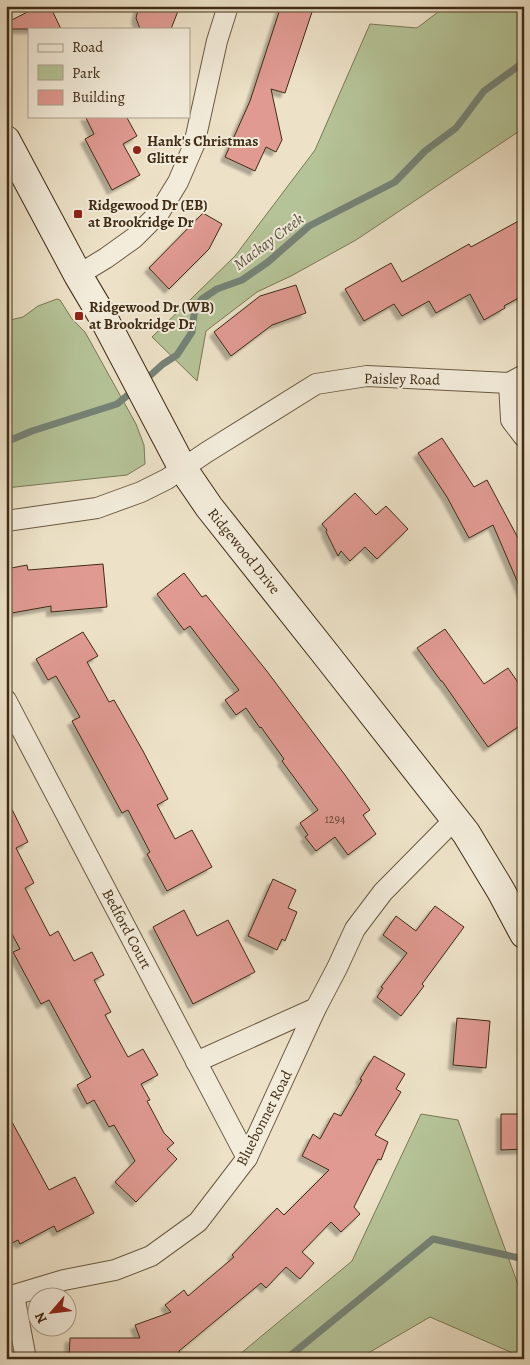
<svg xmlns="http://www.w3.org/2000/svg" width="530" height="1365" font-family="Alegreya,serif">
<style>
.green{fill:#b5c498;stroke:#7a7856}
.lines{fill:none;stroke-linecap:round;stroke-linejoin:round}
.stream{stroke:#758377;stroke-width:7}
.building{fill:#e09a92;stroke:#3f2c15;filter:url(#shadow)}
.minor-casing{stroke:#6a5a42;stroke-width:22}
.secondary-casing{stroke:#3f2c15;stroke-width:30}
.minor{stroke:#f3ecdb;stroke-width:20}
.secondary{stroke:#f3ecdb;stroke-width:28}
.poi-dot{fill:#8f2418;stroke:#f3ecdb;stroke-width:2}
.labels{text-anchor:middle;stroke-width:4;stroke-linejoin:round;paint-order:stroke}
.number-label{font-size:12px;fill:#674834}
.poi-label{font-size:15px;font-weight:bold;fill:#3f2c15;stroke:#f3ecdb;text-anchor:start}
.street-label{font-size:15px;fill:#3f2c15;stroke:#f3ecdb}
.water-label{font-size:16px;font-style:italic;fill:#56503e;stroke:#f3ecdb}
</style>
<defs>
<filter id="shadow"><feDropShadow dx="-4.5" dy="4.5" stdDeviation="1" flood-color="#0004"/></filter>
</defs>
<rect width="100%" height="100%" fill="#ede2c8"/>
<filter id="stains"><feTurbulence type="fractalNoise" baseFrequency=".004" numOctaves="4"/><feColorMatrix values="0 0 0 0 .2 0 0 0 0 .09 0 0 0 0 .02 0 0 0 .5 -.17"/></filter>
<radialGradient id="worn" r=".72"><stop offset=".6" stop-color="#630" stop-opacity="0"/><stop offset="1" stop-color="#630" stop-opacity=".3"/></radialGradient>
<g class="green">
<path d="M446 6H524V128L356 240 291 276 257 292 206 331 197 381 152 337 235 256 315 150 370 24 417 28Z"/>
<path d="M57 299 60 300 72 319 85 332 136 424 144 445 145 464 127 475 6 488V321L23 317 38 306Z"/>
<path d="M421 1114 458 1120 524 1301V1358L430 1317 358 1359H234L352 1261Z"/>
</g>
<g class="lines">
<g class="stream">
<path d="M144 381 163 364 177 355 192 332 195 307 202 299 217 289 242 280 268 262 309 226 395 182 425 151 456 128 484 91 524 62"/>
<path d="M6 442 32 431 117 404 134 390"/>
<path d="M286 1359 433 1239 524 1259"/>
</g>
</g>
<g class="building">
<path d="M39 6H50L61 29H6V23Z"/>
<path d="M139 6H180L171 29H140L136 18Z"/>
<path d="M281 6H314L285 93 271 89 282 140 276 152 266 147 255 171 225 157 250 101Z"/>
<path d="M85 116H126L137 136 123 144 140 175 112 190 85 139 94 134Z"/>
<path d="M203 213 222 224 209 249 169 289 149 268Z"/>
<path d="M524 218V295L504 306 505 308 484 320 470 294 436 313 429 301 402 316 394 304 364 321 345 289 391 263 402 282 469 244 471 247Z"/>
<path d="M296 285 306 313 272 325 231 356 214 332 260 296Z"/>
<path d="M442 438 474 487 487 480 518 538 524 536V597L493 525 469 538 447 497 418 453Z"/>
<path d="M355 493 376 515 386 506 408 529 377 559 365 547 350 561 341 551 338 556 326 532 327 530 322 524Z"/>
<path d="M103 564 107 607 51 612V606L6 614V569L27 565 28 570Z"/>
<path d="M184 573 202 597 206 595 266 670 345 775 370 810 363 815 376 834 348 855 335 837 316 851 305 837 308 835 300 823 318 810 282 761 284 759 261 727 260 728 246 708 236 715 225 700 239 690 190 626 184 630 157 594Z"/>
<path d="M445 629 484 684 508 668 524 691V723L488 747 442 681H441L417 648Z"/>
<path d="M83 632 98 656 87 662 109 702 114 700 143 751 168 799 157 805 175 839 192 830 212 867 167 891 147 854 150 852 128 810 122 813 72 721 80 717 56 676 48 680 36 659Z"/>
<path d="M6 797 28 842 16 848 34 883 25 888 50 936 58 931 74 961 92 952 104 975 94 980 111 1012 105 1015 128 1057 143 1049 158 1075 141 1084 150 1100 147 1101 164 1133 174 1143 167 1149 177 1159 136 1202 115 1182 135 1161 114 1125 109 1127 94 1100 87 1104 77 1085 91 1077 49 1000 41 1004 13 952 20 949 6 923Z"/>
<path d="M273 879 296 890 288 908 297 912 285 941 282 939 277 950 248 936Z"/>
<path d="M435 906 464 927 422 984 424 986 401 1016 377 997 383 988 381 987 407 953 383 935 396 916 416 931Z"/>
<path d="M184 910 197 936 228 920 255 972 193 1004 153 927Z"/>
<path d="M457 1018 490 1021 486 1068 453 1065Z"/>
<path d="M374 1056 405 1074 396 1089 401 1092 375 1135 388 1142 381 1160 378 1159 354 1207 360 1214 341 1232 331 1222 302 1252 314 1263 300 1279 286 1267 266 1288 261 1283 179 1351 180 1355 169 1359H69L70 1338H140L135 1325 171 1312 165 1305 184 1290 188 1296 234 1257 232 1255 277 1208 284 1215 329 1170 302 1156 313 1134 320 1139 334 1113 341 1116 362 1080 360 1079Z"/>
<path d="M6 1111 49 1190 75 1177 94 1213 57 1232 54 1226 20 1244 18 1240 6 1246Z"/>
<path d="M501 1114H524V1149L501 1150Z"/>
</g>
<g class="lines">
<defs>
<g id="minor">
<path d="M78 275 106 258 134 238 159 213 178 182 194 145 217 41 228 6"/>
<path d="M509 383 511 420 524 437"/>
<path d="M6 521 97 508 141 492 167 479 207 452 316 384 367 376 509 383 524 375"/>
<path d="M6 700 247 1158"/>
<path d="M196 1062 316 1008"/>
<path d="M6 1295H14L64 1280 115 1270 151 1256 198 1222 247 1158 316 1008 337 968 355 929 383 892 455 819"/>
<path d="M14 1295 26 1359"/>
</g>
<path id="secondary" d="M6 140 78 275 104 319 183 469 209 507 324 652 466 833 501 891 524 934"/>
</defs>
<use href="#minor" class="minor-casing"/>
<use href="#secondary" class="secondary-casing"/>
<use href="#minor" class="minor"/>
<use href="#secondary" class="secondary"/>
</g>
<g class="poi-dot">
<circle cx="137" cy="150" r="5"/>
<rect x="73" y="209" width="10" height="10" rx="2.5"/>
<rect x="74" y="311" width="10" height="10" rx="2.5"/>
</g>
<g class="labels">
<g class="number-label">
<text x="335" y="823">1294</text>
</g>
<g class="poi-label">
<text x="147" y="146">Hank's Christmas<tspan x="147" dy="17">Glitter</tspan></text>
<text x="88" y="210">Ridgewood Dr (EB)<tspan x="88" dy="17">at Brookridge Dr</tspan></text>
<text x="89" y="312">Ridgewood Dr (WB)<tspan x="89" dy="17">at Brookridge Dr</tspan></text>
</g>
<g class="street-label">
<text transform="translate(402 379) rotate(1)" y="5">Paisley Road</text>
<text transform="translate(244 551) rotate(51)" y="5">Ridgewood Drive</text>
<text transform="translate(127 929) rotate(62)" y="5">Bedford Court</text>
<text transform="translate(264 1118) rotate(-63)" y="5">Bluebonnet Road</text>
</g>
<g class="water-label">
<text transform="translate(268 241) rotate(-37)" y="6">Mackay Creek</text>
</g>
</g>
<rect width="530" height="1365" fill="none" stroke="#ede2c8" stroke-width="25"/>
<rect x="8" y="8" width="515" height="1350" fill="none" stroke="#3f2c15" stroke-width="2.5"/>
<rect x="12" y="12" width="505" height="1340" fill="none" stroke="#3f2c15"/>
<rect x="28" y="28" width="162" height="90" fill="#f3ecdb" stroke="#ab9f8c"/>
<rect x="38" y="44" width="25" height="8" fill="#f3ecdb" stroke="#ab9f8c"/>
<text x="72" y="52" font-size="15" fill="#3f2c15">Road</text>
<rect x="38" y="65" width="25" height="15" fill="#b5c498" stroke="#ab9f8c"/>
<text x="72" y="78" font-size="15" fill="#3f2c15">Park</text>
<rect x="38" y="90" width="25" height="15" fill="#e09a92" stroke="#ab9f8c"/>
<text x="72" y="102" font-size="15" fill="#3f2c15">Building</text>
<g transform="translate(52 1312) rotate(242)"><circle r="24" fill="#f3ecdb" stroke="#ab9f8c"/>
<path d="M0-4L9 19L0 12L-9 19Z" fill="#8f2418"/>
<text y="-8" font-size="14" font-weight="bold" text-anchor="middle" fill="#3f2c15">N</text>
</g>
<rect width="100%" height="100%" filter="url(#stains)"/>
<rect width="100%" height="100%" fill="url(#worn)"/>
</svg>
